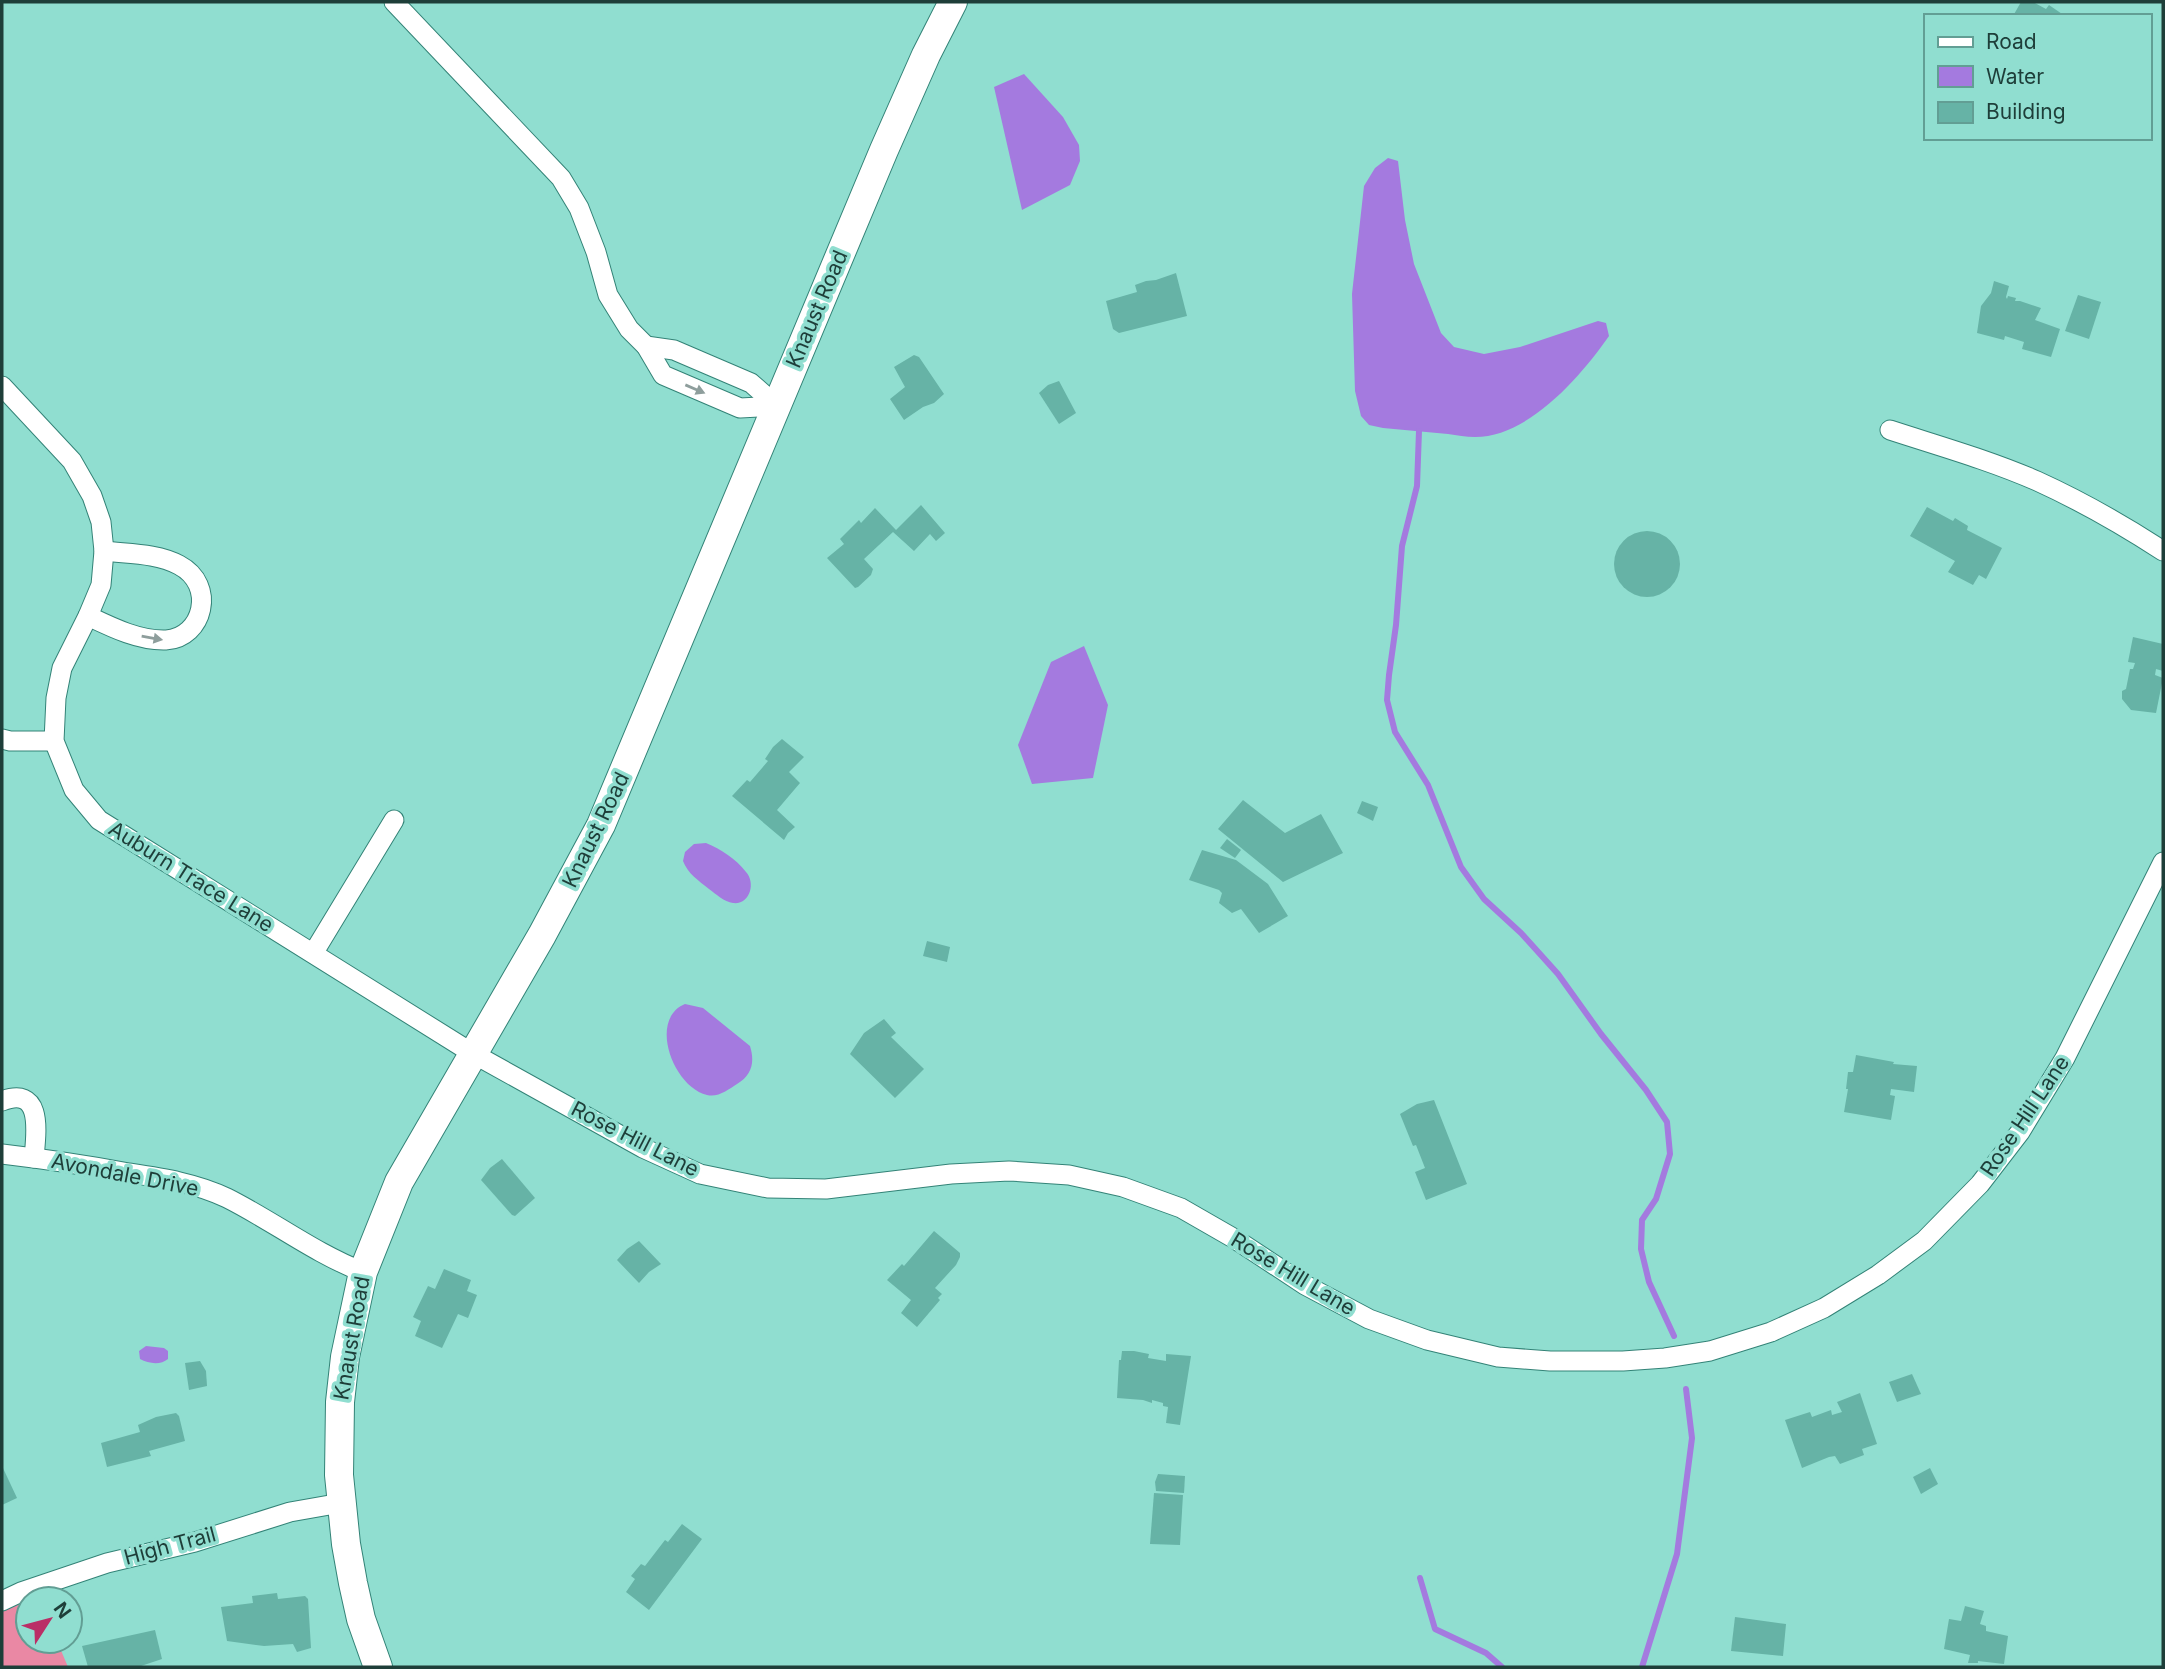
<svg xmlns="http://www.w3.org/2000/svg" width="2165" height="1669" font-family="Inter,sans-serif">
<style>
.green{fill:#ea88a4}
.water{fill:#a47adf}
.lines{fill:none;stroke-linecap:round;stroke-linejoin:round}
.stream{stroke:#a47adf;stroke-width:6}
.building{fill:#66b3a6}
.minor-casing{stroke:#338377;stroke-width:21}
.secondary-casing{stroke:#338377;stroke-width:30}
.minor{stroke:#fff;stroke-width:19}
.secondary{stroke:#fff;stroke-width:28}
.oneway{fill:#8e9e9c}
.labels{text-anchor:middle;stroke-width:7;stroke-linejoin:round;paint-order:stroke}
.street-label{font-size:21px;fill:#1e3e39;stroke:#90ded0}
</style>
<rect width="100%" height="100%" fill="#90ded0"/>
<path class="green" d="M28 1600V1641H57L68 1667H2V1612Z"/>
<g class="water">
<path d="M1024 74 1063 117 1079 145 1080 161 1070 185 1022 210 994 87Z"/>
<path d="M1388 158 1398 161 1405 220 1414 264 1441 333 1454 347 1484 354 1520 347 1598 321 1606 323 1609 336C1581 376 1529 437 1475 437 1466 437 1457 435 1448 434 1426 432 1405 430 1383 428L1369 425 1361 416 1355 391 1352 294 1364 186 1375 168Z"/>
<path d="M1084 646 1108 705 1093 778 1032 784 1018 745 1051 662Z"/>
<path d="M706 843C721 849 736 859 746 872 756 883 750 905 733 903 724 902 716 894 709 889 698 880 688 874 683 861L685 852 694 844Z"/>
<path d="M685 1004 703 1008 750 1046C755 1062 752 1075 737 1084 729 1089 718 1098 707 1095 673 1087 648 1019 685 1004Z"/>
<path d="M146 1346 164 1348 168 1351V1359C161 1365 149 1364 140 1359L139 1351Z"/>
</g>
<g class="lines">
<g class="stream">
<path d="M1419 431 1417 486 1402 546 1396 625 1389 675 1387 700 1395 732 1428 785 1461 867 1484 899 1521 933 1558 974 1601 1034 1646 1090 1667 1122 1670 1154 1656 1199 1642 1220 1641 1249 1649 1282 1674 1336"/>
<path d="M1420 1578 1435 1629 1486 1653 1502 1667"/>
<path d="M1642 1667 1677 1554 1692 1438 1686 1389"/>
</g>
</g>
<g class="building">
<path d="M2021 2H2033L2046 9 2049 5 2065 16H2013Z"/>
<path d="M1176 273 1187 316 1119 333 1113 329 1106 301 1137 292 1135 285 1146 281 1156 280Z"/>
<path d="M1994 281 2009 286 2006 297 2007 299 2008 296 2016 298 2015 301H2020L2041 308 2035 320 2060 329 2051 357 2022 349 2024 342 2005 336 2004 340 1977 333 1981 306 1991 293Z"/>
<path d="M2078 295 2101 302 2089 339 2065 331Z"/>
<path d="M914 355 919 357 944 394 934 403 923 407 904 420 890 399 905 387 894 367Z"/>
<path d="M1059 381 1076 413 1059 424 1039 393 1048 385Z"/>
<path d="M921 505 945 533 936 541 930 534 914 551 893 532 864 559 873 569 871 575 858 587 855 588 827 558 844 544 840 539 859 520 861 523 875 508 896 530Z"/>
<path d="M1927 507 1953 521 1955 518 1968 526 1967 530 2002 548 1986 579 1979 575 1973 585 1948 572 1955 561 1910 536Z"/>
<circle cx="1647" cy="564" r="33"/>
<path d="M2133 637 2163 644V671L2156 669 2155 675 2163 678 2156 713 2131 710 2122 699V691L2126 689 2130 669H2133L2135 663 2128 662Z"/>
<path d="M782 739 804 757 789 772 800 783 777 810 795 827 788 833 784 840 732 796 747 780 750 782 768 761 765 759 773 747Z"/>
<path d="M1243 800 1285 833 1321 814 1343 853 1283 882 1218 829Z"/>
<path d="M1362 801 1378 807 1373 821 1357 813Z"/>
<path d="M1227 839 1241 850 1235 858 1220 848Z"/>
<path d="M1202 850 1236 860 1268 884 1288 916 1259 933 1241 909 1232 913 1219 903 1222 893 1219 890 1189 880Z"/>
<path d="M927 941 950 947 947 962 923 956Z"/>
<path d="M884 1019 896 1033 891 1037 924 1069 895 1098 850 1054 864 1033Z"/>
<path d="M1856 1055 1894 1062 1893 1064 1917 1066 1914 1092 1891 1089 1890 1095 1895 1096 1891 1120 1844 1112 1848 1089H1846L1848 1072H1853Z"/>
<path d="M1434 1100 1467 1184 1426 1200 1415 1172 1425 1168 1416 1145 1413 1146 1400 1114 1417 1104Z"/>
<path d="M502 1159 535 1198 515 1216 512 1215 481 1180 490 1168Z"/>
<path d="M934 1231 960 1253V1257L956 1265 935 1288 942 1294 938 1298 940 1300 917 1327 901 1313 911 1300 887 1280 902 1264 904 1266Z"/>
<path d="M639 1241 661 1264 649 1272 639 1283 617 1260 627 1249Z"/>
<path d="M444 1269 471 1280 467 1291 477 1295 468 1318 458 1314 442 1348 415 1336 421 1321 413 1317 428 1286 435 1289Z"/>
<path d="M1122 1351H1134L1149 1354 1148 1358 1166 1361V1354L1191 1356 1180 1425 1166 1423 1168 1407 1163 1406V1403L1152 1400V1403L1143 1400 1117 1398 1119 1360H1121Z"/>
<path d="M200 1361 206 1371 207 1386 189 1390 185 1363Z"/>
<path d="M1912 1374 1921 1394 1897 1402 1889 1382Z"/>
<path d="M1860 1393 1877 1444 1862 1449 1864 1455 1840 1464 1835 1456 1829 1457 1802 1468 1785 1420 1810 1412 1812 1417 1831 1410 1832 1415 1842 1412 1837 1402Z"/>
<path d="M176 1413 179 1416 185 1441 149 1451 151 1456 107 1467 101 1443 140 1432 138 1425 156 1417Z"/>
<path d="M2 1466 17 1498 2 1505Z"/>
<path d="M1930 1468 1938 1484 1921 1494 1913 1477Z"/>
<path d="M1158 1474 1185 1476 1184 1493 1156 1491 1155 1482Z"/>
<path d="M1154 1493 1183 1495 1180 1545 1150 1544Z"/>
<path d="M682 1524 702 1539 649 1610 626 1592 635 1579 631 1576 641 1564 645 1566 665 1540 668 1542Z"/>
<path d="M277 1593 278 1599 305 1596 308 1599 311 1648 297 1652 293 1644 264 1646 227 1641 221 1607 253 1603 252 1596Z"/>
<path d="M1965 1606 1984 1611 1980 1624 1986 1626V1631L2008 1636 2004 1664 1978 1661V1663H1968L1970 1655 1944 1649 1949 1619 1961 1621Z"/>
<path d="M1735 1617 1786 1624 1783 1656 1731 1651Z"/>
<path d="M155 1630 162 1659 138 1667H88L82 1646Z"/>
</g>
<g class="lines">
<defs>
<g id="minor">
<path d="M394 2 561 178 579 208 596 252 608 295 629 329 646 346 663 375 740 408 777 406"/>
<path d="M646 346 674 350 751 383 777 406"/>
<path d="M2 386 72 461 92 496 101 522 104 551 101 585 88 616 62 668 56 698 54 741 74 790 99 820 472 1053 643 1148 700 1174 768 1188 826 1189 951 1174 1009 1171 1069 1175 1123 1187 1181 1208 1235 1239 1305 1285 1369 1319 1427 1340 1498 1357 1550 1361H1623L1665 1358 1710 1351 1771 1332 1824 1308 1878 1275 1924 1241 1980 1184 2020 1132 2065 1058 2163 862"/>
<path d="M1890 430C1939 446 1989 460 2037 481 2081 501 2123 525 2163 551"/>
<path d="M88 616C111 627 139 641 166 640 203 638 217 585 179 565 157 553 128 554 104 551"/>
<path d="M2 739 10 741H54"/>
<path d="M314 952 394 820"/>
<path d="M2 1101C44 1085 36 1134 34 1158"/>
<path d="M2 1154C44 1159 86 1165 129 1173 162 1178 196 1183 227 1198 273 1221 314 1253 363 1272"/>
<path d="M2 1601 21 1592 107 1563 195 1542 290 1512 341 1503"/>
</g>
<path id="secondary" d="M378 1667 361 1619 353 1583 346 1544 339 1475 340 1402 345 1357 363 1272 399 1182 542 935 601 825 884 150 926 55 953 2"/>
</defs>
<use href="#minor" class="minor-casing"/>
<use href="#secondary" class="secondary-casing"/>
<use href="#minor" class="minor"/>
<use href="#secondary" class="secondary"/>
</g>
<defs><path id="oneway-solid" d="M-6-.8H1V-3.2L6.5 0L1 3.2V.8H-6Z" transform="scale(1.75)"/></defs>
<g class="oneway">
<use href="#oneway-solid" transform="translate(695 389) rotate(23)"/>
<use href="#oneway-solid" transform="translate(152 638) rotate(10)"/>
</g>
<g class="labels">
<g class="street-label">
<text transform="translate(817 309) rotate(-67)" y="7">Knaust Road</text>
<text transform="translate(596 830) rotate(-64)" y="7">Knaust Road</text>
<text transform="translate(191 877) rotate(32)" y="7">Auburn Trace Lane</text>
<text transform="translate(2025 1116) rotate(-56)" y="7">Rose Hill Lane</text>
<text transform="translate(635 1139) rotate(27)" y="7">Rose Hill Lane</text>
<text transform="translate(125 1175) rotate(11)" y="7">Avondale Drive</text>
<text transform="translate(1293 1274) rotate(31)" y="7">Rose Hill Lane</text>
<text transform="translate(352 1338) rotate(-80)" y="7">Knaust Road</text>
<text transform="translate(170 1546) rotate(-15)" y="7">High Trail</text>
</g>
</g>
<rect width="2165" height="1669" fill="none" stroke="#1e3e39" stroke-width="7"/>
<rect x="1924" y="14" width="228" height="126" fill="#90ded0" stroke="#629e94" stroke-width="2"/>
<rect x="1938" y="37" width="35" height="10" fill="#ffffff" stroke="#629e94" stroke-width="2"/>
<text x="1986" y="49" font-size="21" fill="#1e3e39">Road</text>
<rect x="1938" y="66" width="35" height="21" fill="#a47adf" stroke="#629e94" stroke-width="2"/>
<text x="1986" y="84" font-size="21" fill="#1e3e39">Water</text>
<rect x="1938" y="102" width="35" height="21" fill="#66b3a6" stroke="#629e94" stroke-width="2"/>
<text x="1986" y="119" font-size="21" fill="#1e3e39">Building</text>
<g transform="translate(49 1620) rotate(54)"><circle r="33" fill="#90ded0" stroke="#629e94" stroke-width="2"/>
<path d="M0-5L12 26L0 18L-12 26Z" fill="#ba2e66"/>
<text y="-10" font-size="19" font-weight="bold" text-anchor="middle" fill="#1e3e39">N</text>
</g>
</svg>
